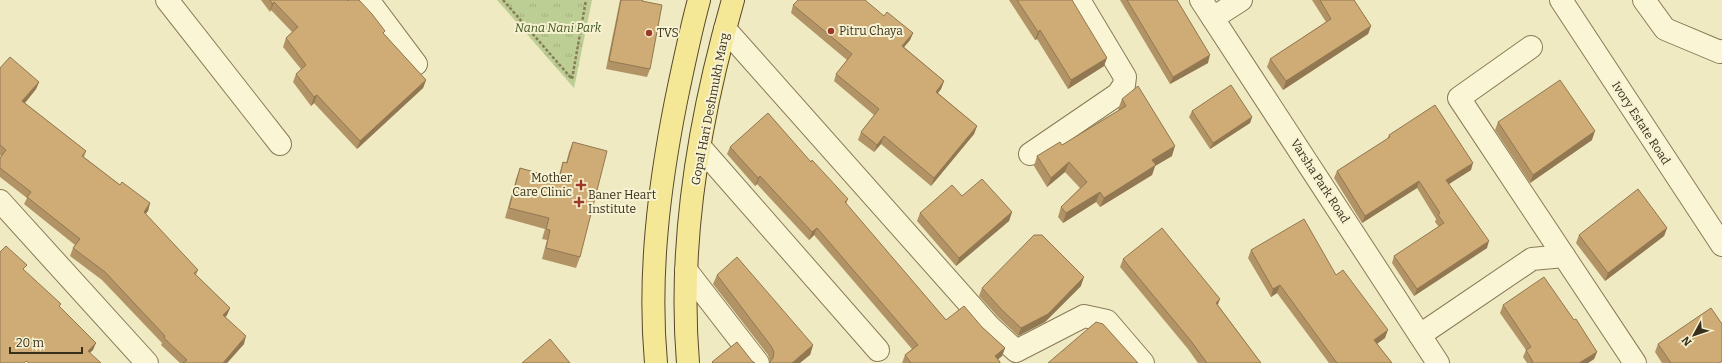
<svg xmlns="http://www.w3.org/2000/svg" width="1722" height="363" font-family="Bitter,serif">
<style>
.park{fill:url(#park-tufts)}
.lines{fill:none;stroke-linecap:round;stroke-linejoin:round}
.minor-casing{stroke:#8a7b58;stroke-width:24}
.major-casing{stroke:#57482c;stroke-width:24}
.path{stroke:#8a7b58;stroke-width:2.5;stroke-dasharray:3 2;stroke-linecap:butt}
.minor{stroke:#faf5d4;stroke-width:22}
.major{stroke:#f4e897;stroke-width:22}
.wall{fill:#b29365}
.shaded-wall{fill:#917852}
.building{fill:#cfab75;stroke:#917852}
.poi-dot{fill:#9b3a26;stroke:#f7f2d1;stroke-width:1.5}
.labels{text-anchor:middle;stroke-width:4;stroke-linejoin:round;paint-order:stroke}
.park-label{font-size:12px;font-style:italic;fill:#405623;stroke:#f7f2d1}
.poi-label{font-size:12px;fill:#392f1d;stroke:#f7f2d1;text-anchor:start}
.street-label{font-size:12px;fill:#392f1d;stroke:#f7f2d1}
</style>
<defs>
<pattern id="park-tufts" width="24" height="20" patternUnits="userSpaceOnUse"><rect width="24" height="20" fill="#bdce94"/><path d="M3 7l-1-3M5 7V3M7 7l1-3M15 17l-1-3M17 17v-4M19 17l1-3" fill="none" stroke="#a3b17f"/></pattern>
</defs>
<rect width="100%" height="100%" fill="#efeac1"/>
<path class="park" d="M497 0H592L574 88Z"/>
<g class="lines">
<defs>
<g id="minor">
<path d="M167 0 280 144"/>
<path d="M368 0 416 64"/>
<path d="M1201 0 1438 363"/>
<path d="M1561 0 1722 245"/>
<path d="M1644 0 1665 29 1720 52 1722 51"/>
<path d="M1213 18 1241 0"/>
<path d="M725 29 989 326 1016 351 1084 316 1107 321 1143 363"/>
<path d="M1531 47 1459 98 1635 363"/>
<path d="M700 147 878 350"/>
<path d="M1030 154 1118 94 1124 85 1125 77 1079 0"/>
<path d="M0 201 147 363"/>
<path d="M686 270 758 363"/>
<path d="M1420 335 1532 259 1564 256"/>
</g>
<g id="major">
<path d="M656 363C648 275 659 187 676 101 683 67 690 33 699 0"/>
<path d="M688 363C678 244 700 115 733 0"/>
</g>
</defs>
<use href="#minor" class="minor-casing"/>
<use href="#major" class="major-casing"/>
<path class="path" d="M503 0 572 79 586 0"/>
<use href="#minor" class="minor"/>
<use href="#major" class="major"/>
</g>
<g class="wall">
<path d="M261 0H348L384 34 426 80 423 88 357 149 314 103 311 106 293 82 296 74 301 69 283 47 286 38 292 32 271 10 270 12Z"/>
<path d="M620 0H643L650 69 647 77 606 69Z"/>
<path d="M1009 0H1072L1104 66 1068 89 1037 39 1035 40Z"/>
<path d="M1120 0H1177L1208 63 1170 84Z"/>
<path d="M1312 0H1354L1371 26 1368 34 1283 90 1267 67 1270 59 1326 22Z"/>
<path d="M793 5 884 16 913 33 910 40 904 47 944 81 941 89 938 93 977 126 974 134 931 186 881 144 874 152 858 140 861 132 874 115 834 81 836 74 847 60 791 13Z"/>
<path d="M0 68 39 82 36 89 25 103 86 151 84 157 120 185 150 203 148 211 145 214 198 270 196 275 230 308 227 315 225 318 244 344 227 363H180L161 345 162 343 102 280 70 256 73 248 75 245 24 204 27 198 0 177V158L1 156 0 155Z"/>
<path d="M1122 99 1172 156 1155 166 1152 175 1100 207 1096 202 1063 223 1058 217 1061 207 1080 188 1065 172 1047 187 1034 166 1037 156 1062 145 1119 110 1118 109Z"/>
<path d="M1192 111 1252 117 1250 123 1210 149 1189 117Z"/>
<path d="M1498 122 1592 140 1530 183 1495 130Z"/>
<path d="M1389 135 1471 170 1448 184 1487 248 1414 296 1392 263 1394 256 1439 227 1435 222 1436 219 1417 188 1362 223 1334 178 1337 171 1387 139Z"/>
<path d="M573 142 580 257 576 268 542 259 547 240 542 239 545 229 505 218 516 179 520 168 558 178 563 162 566 163 569 152Z"/>
<path d="M730 147 811 162 848 199 846 204 946 320 982 327 1005 348 1002 356 998 359 1000 362V363H902L905 355 912 349 814 235 809 240 757 184 755 186 727 154Z"/>
<path d="M962 196 1012 212 1009 221 956 266 917 221 920 213Z"/>
<path d="M1667 228 1664 236 1605 281 1576 243 1579 235Z"/>
<path d="M1251 250 1336 275 1385 338 1377 344 1392 363H1329L1277 293 1271 297 1248 258Z"/>
<path d="M1123 259 1218 305 1261 363H1198L1188 349 1120 267Z"/>
<path d="M717 275 813 345 810 355 770 362 768 355 713 284Z"/>
<path d="M1081 286 1045 322 1018 336 998 317 979 296 982 288Z"/>
<path d="M1503 305 1574 320 1597 352 1594 359 1588 363H1527L1523 357 1526 350 1500 313Z"/>
<path d="M1658 344 1722 363H1662L1655 352Z"/>
</g>
<g class="shaded-wall">
<path d="M274 2 271 10 270 12 272 4Z"/>
<path d="M1371 26 1368 34 1283 90 1286 81Z"/>
<path d="M1040 30 1037 39 1035 40 1038 32Z"/>
<path d="M913 33 910 40 899 53 902 46Z"/>
<path d="M1210 55 1208 63 1170 84 1173 77Z"/>
<path d="M1107 58 1104 66 1068 89 1071 80Z"/>
<path d="M426 80 423 88 357 149 360 141Z"/>
<path d="M944 81 941 89 933 99 936 92Z"/>
<path d="M39 82 36 89 20 109 22 101Z"/>
<path d="M317 95 314 103 311 106 314 97Z"/>
<path d="M1252 117 1250 123 1210 149 1213 143Z"/>
<path d="M977 126 974 134 931 186 934 178Z"/>
<path d="M1595 131 1592 140 1530 183 1533 175Z"/>
<path d="M884 136 881 144 874 152 877 145Z"/>
<path d="M1175 146 1172 156 1155 166 1152 175 1100 207 1104 198 1152 160Z"/>
<path d="M1069 162 1065 172 1047 187 1051 178Z"/>
<path d="M1473 163 1471 170 1443 188 1446 180Z"/>
<path d="M760 176 757 184 755 186 758 178Z"/>
<path d="M1419 181 1417 188 1362 223 1365 216Z"/>
<path d="M1100 192 1096 202 1063 223 1066 213Z"/>
<path d="M150 203 148 211 141 220 144 212Z"/>
<path d="M1012 212 1009 221 956 266 959 258Z"/>
<path d="M817 228 814 235 809 240 812 232Z"/>
<path d="M1667 228 1664 236 1605 281 1608 273Z"/>
<path d="M1489 241 1487 248 1414 296 1417 289Z"/>
<path d="M1084 277 1081 286 1045 322 1018 336 1021 328Z"/>
<path d="M1280 285 1277 293 1271 297 1273 289Z"/>
<path d="M1220 299 1217 307 1216 303Z"/>
<path d="M230 308 227 315 220 323 223 315Z"/>
<path d="M1388 330 1385 338 1371 348 1374 340Z"/>
<path d="M246 336 244 344 227 363H223Z"/>
<path d="M96 343 93 350 86 357 88 351Z"/>
<path d="M813 345 810 355 800 363H792Z"/>
<path d="M1005 348 1002 356 994 363 995 356Z"/>
<path d="M1597 352 1594 359 1588 363H1579Z"/>
</g>
<g class="building">
<path d="M270 0H348V1L349 0H359L372 14 385 31 383 33 426 80 360 141 317 95 314 97 296 74 306 65 286 38 298 27 274 2 272 4Z"/>
<path d="M621 0H643L642 1 662 5 650 69 609 61Z"/>
<path d="M798 0H865L884 16 887 12 913 33 902 46 944 81 936 92 977 126 934 178 884 136 877 145 861 132 879 109 836 74 852 54 793 5Z"/>
<path d="M1017 0H1072L1107 58 1071 80 1040 30 1038 32Z"/>
<path d="M1127 0H1177L1210 55 1173 77Z"/>
<path d="M1320 0H1354L1371 26 1286 81 1270 59 1331 19Z"/>
<path d="M10 57 39 82 22 101 86 151 82 156 120 185 122 182 150 203 144 212 198 270 194 273 230 308 223 315 246 336 223 363H183L187 360 164 338 165 336 105 272 73 248 80 239 27 197 31 192 0 168V158L6 150 0 145V68Z"/>
<path d="M1560 80 1595 131 1533 175 1498 122Z"/>
<path d="M1231 85 1252 117 1213 143 1192 111Z"/>
<path d="M1138 86 1175 146 1152 160 1156 165 1104 198 1100 192 1066 213 1061 207 1087 182 1069 162 1051 178 1037 156 1060 142 1062 145 1126 106 1122 99Z"/>
<path d="M1435 105 1473 163 1446 180 1489 241 1417 289 1394 256 1444 223 1438 215 1440 213 1419 181 1365 216 1337 171 1390 137 1389 135Z"/>
<path d="M768 113 811 162 812 160 848 199 845 202 946 320 964 306 982 327 1005 348 995 356 1000 362V363H911L905 355 918 345 817 228 812 232 760 176 758 178 730 147Z"/>
<path d="M573 142 607 151 580 257 546 248 550 230 546 229 549 218 509 208 520 168 559 179 563 162 567 163Z"/>
<path d="M982 179 1012 212 959 258 920 213 952 185 962 196Z"/>
<path d="M1638 189 1667 228 1608 273 1579 235Z"/>
<path d="M1304 219 1336 275 1343 270 1388 330 1374 340 1392 363H1337L1280 285 1273 289 1251 250Z"/>
<path d="M1162 228 1220 299 1216 303 1261 363H1207L1191 341 1123 259Z"/>
<path d="M1034 235H1042L1084 277 1048 314 1021 328 1001 309 982 288Z"/>
<path d="M6 246 27 265 23 269 61 304 59 306 96 343 88 351 101 363H29L26 361 24 363H0V252Z"/>
<path d="M737 257 813 345 792 363H769L773 358 774 352 771 346 717 275Z"/>
<path d="M1544 277 1574 320 1576 319 1597 352 1579 363H1531L1533 362 1526 350 1531 347 1503 305Z"/>
<path d="M1711 308 1722 324V361L1719 363H1671L1658 344Z"/>
<path d="M1096 322 1103 324 1138 363H1048Z"/>
<path d="M550 339 570 363H522Z"/>
<path d="M737 342 752 361 755 363H713L712 362Z"/>
</g>
<g class="poi-dot">
<circle cx="831" cy="31" r="4"/>
<circle cx="649" cy="33" r="4"/>
<path d="M579 179h4v4h4v4h-4v4h-4v-4h-4v-4h4z"/>
<path d="M577 196h4v4h4v4h-4v4h-4v-4h-4v-4h4z"/>
</g>
<g class="labels">
<g class="park-label">
<text x="558" y="32">Nana Nani Park</text>
</g>
<g class="poi-label">
<text x="839" y="35">Pitru Chaya</text>
<text x="657" y="37">TVS</text>
<text x="572" y="182" text-anchor="end">Mother<tspan x="572" dy="14">Care Clinic</tspan></text>
<text x="588" y="199">Baner Heart<tspan x="588" dy="14">Institute</tspan></text>
</g>
<g class="street-label">
<text transform="translate(710 109) rotate(-79)" y="4">Gopal Hari Deshmukh Marg</text>
<text transform="translate(1641 123) rotate(57)" y="4">Ivory Estate Road</text>
<text transform="translate(1320 181) rotate(57)" y="4">Varsha Park Road</text>
</g>
</g>
<g transform="translate(1694 335) rotate(230)" stroke="#f7f2d1" stroke-width="3" paint-order="stroke">
<path d="M0-3L7 15L0 10L-7 15Z" fill="#392f1d"/>
<text y="-6" font-size="11" font-weight="bold" text-anchor="middle" fill="#392f1d">N</text>
</g>
<path d="M10 347v6h72v-6" fill="none" stroke="#392f1d" stroke-width="2"/>
<text x="16" y="347" font-size="12" fill="#392f1d" stroke="#f7f2d1" stroke-width="3" paint-order="stroke">20 m</text>
</svg>
